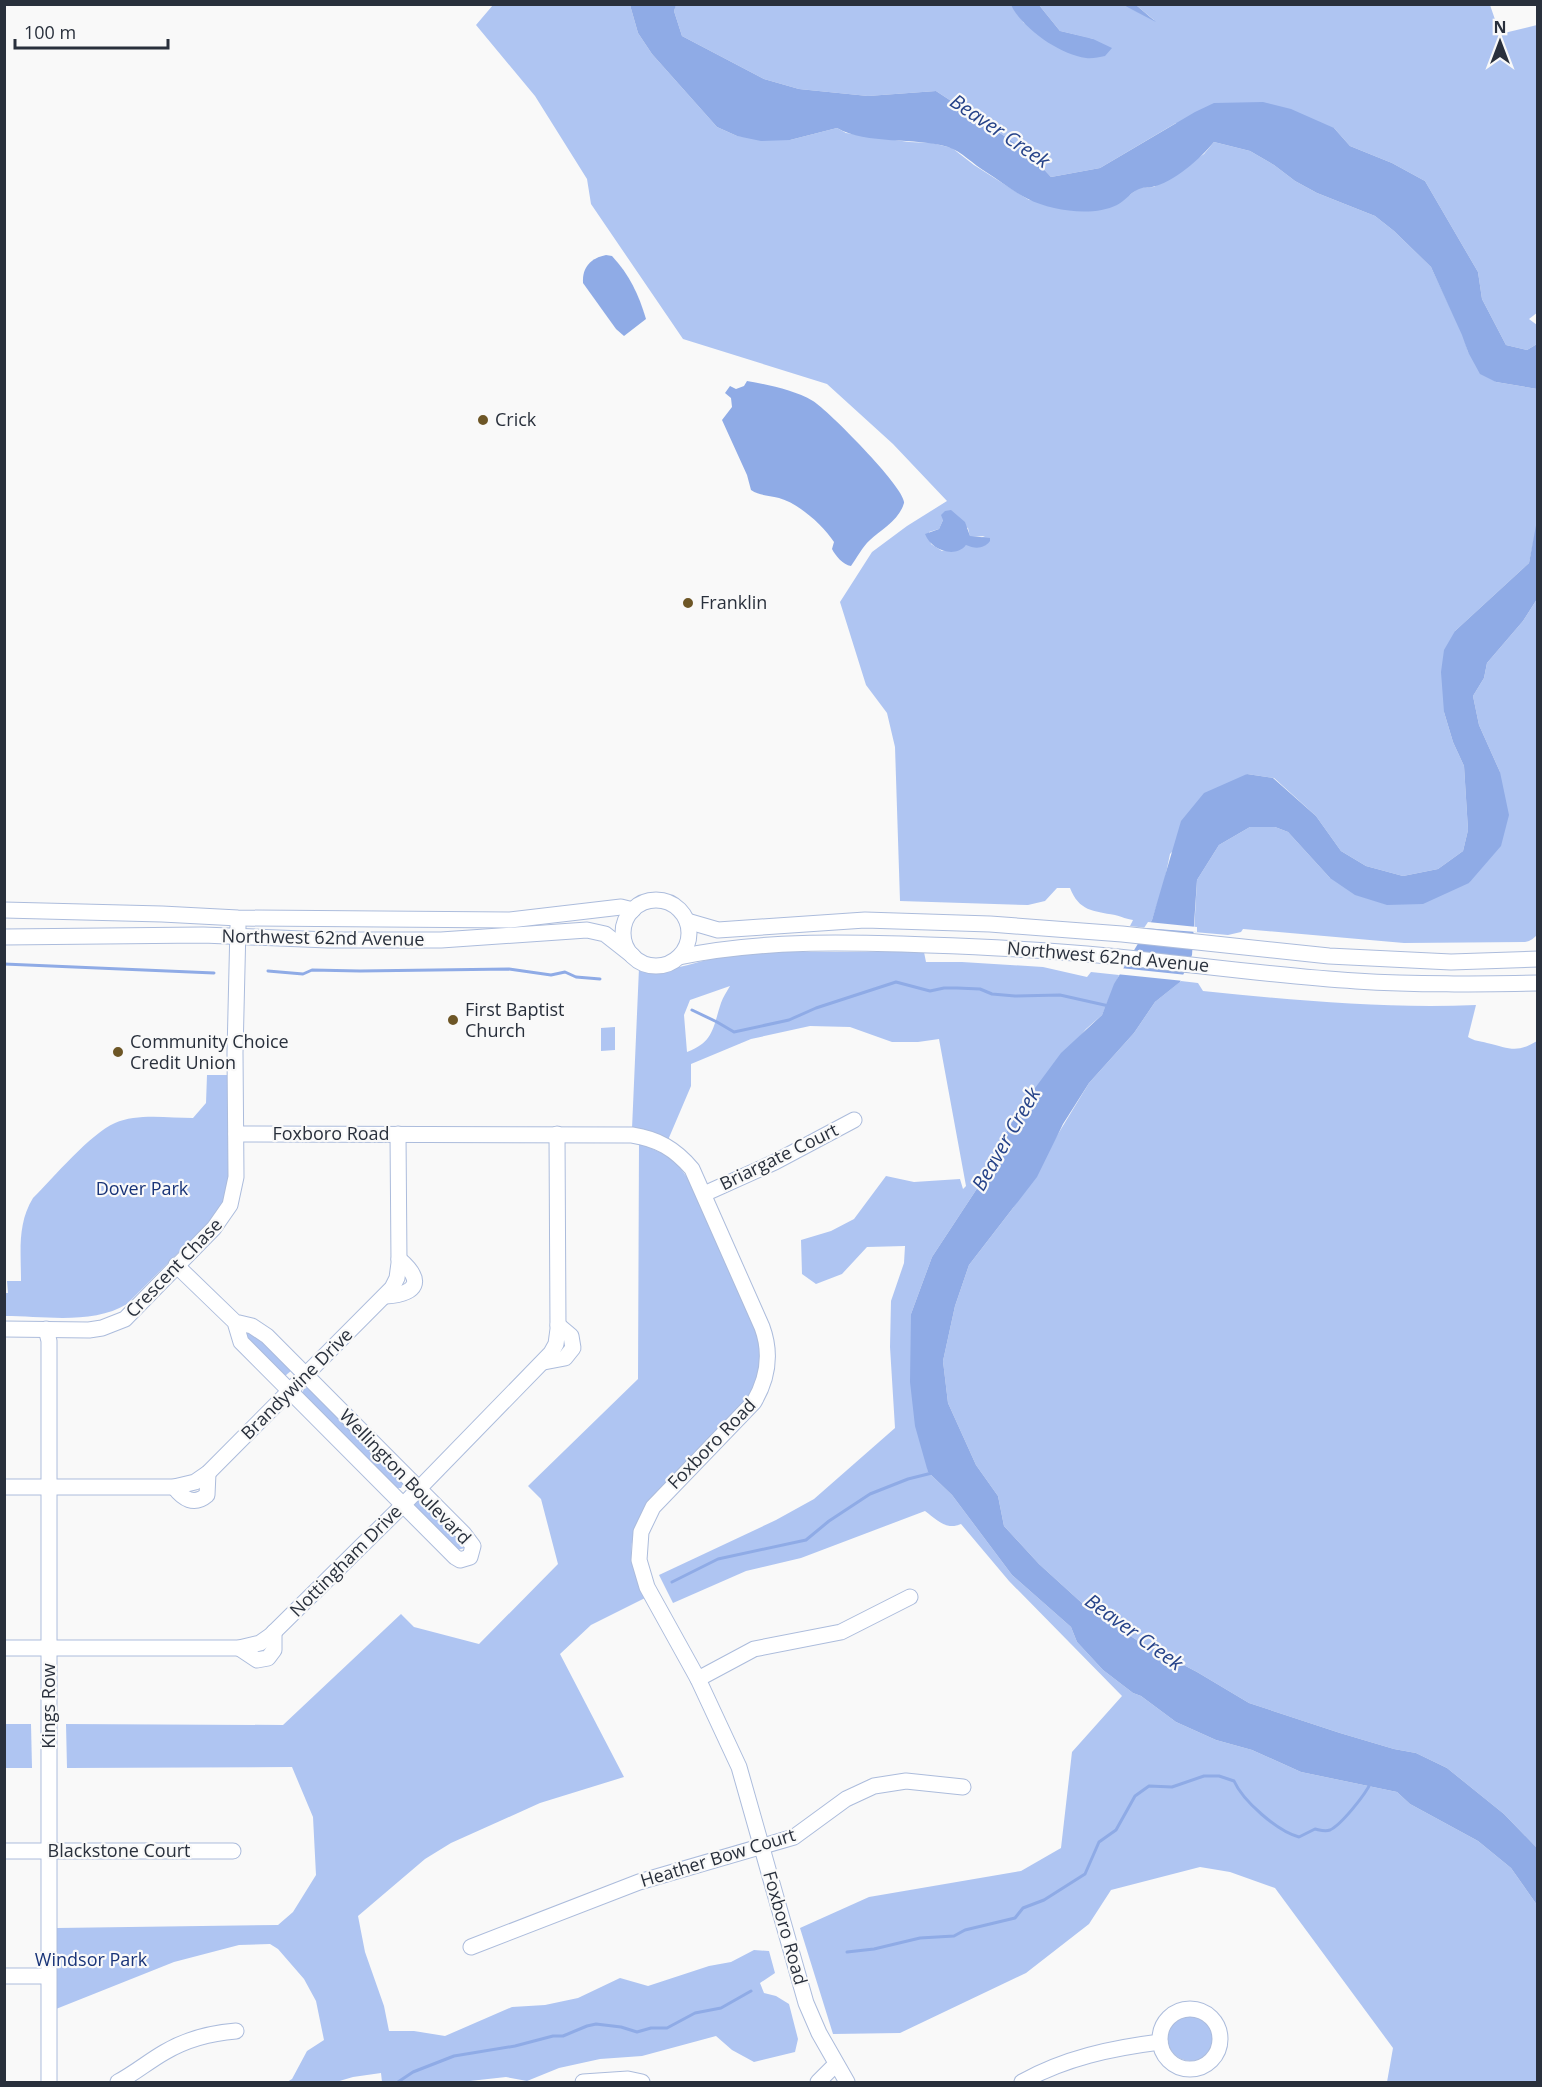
<svg xmlns="http://www.w3.org/2000/svg" width="1542" height="2087" font-family="'Open Sans',sans-serif">
<style>
.green{fill:#afc5f2;fill-rule:evenodd}
.water{fill:#8fabe6}
.pier{fill:#f9f9f9}
.lines{fill:none;stroke-linecap:round;stroke-linejoin:round}
.stream{stroke:#8fabe6;stroke-width:3}
.minor-casing{stroke:#acbcdc;stroke-width:17}
.minor{stroke:#fff;stroke-width:15}
.poi-dot{fill:#6d5626;stroke:#f9f9f9;stroke-width:2}
.labels{text-anchor:middle;stroke-width:4.5;stroke-linejoin:round;paint-order:stroke}
.poi-label{font-size:18px;fill:#29303c;stroke:#f9f9f9;text-anchor:start}
.street-label{font-size:18px;fill:#29303c;stroke:#f9f9f9}
.park-label{font-size:18px;fill:#193478;stroke:#f9f9f9}
.water-label{font-size:20px;font-style:italic;fill:#264389;stroke:#f9f9f9}
</style>
<rect width="100%" height="100%" fill="#f9f9f9"/>
<g class="green">
<path d="M676 4 1011 5 1024 23 1093 39 1060 31 1039 5H1123L1154 20 1136 5H1490L1500 34 1537 25 1538 312 1529 319 1537 325V344L1527 350 1506 345 1482 299 1478 272 1425 181 1392 163 1350 146 1334 128 1176 123 1100 168 1051 177 1027 151 936 91 868 96 799 89 764 79 682 36 674 11Z"/>
<path d="M493 5H630L638 33 652 54 717 127 737 136 790 140 837 128 846 133 909 142 932 143 952 148 974 165 1029 200 1116 205 1139 188 1154 187 1204 154 1214 142 1250 151 1274 165 1295 181 1317 193 1375 216 1394 231 1431 267 1463 335 1468 352 1496 382 1537 389 1538 520 1529 563 1455 631 1444 712 1453 742 1464 766 1468 830 1463 851 1438 869 1403 876 1366 866 1341 851 1316 816 1274 778 1247 774 1170 854 1164 883 1152 920 1147 928 1130 926 1133 920C1126 919 1123 917 1115 915 1093 911 1079 911 1070 888H1057L1045 901 1028 905 900 901 895 747 887 713 866 685 840 602 872 552 907 526 947 501 893 444 827 384 683 339 591 204 587 179 535 96 476 25ZM943 520 968 528 970 537 985 536 966 545 942 551 931 544 929 532 939 529Z"/>
<path d="M1537 599 1538 934C1534 938 1531 941 1525 942L1404 943 1243 929 1241 932 1228 935 1194 932 1197 880 1219 845 1250 827H1275L1288 832 1330 878 1469 883 1500 772 1479 725 1473 696 1484 678 1487 663 1523 621Z"/>
<path d="M754 952H924L926 962H962L1043 967 1087 977 1091 972 1119 975 1102 1015 1086 1029 1021 1107 1004 1136 999 1159 980 1184 932 1257 911 1314 928 1472 952 1495 1012 1575 1071 1627 1077 1642 1103 1670 1133 1693 1141 1696 1176 1722 1216 1740 1252 1750 1301 1772 1397 1792 1410 1804 1478 1841 1511 1868 1537 1905V2082H1387L1393 2048 1275 1888 1230 1872 1200 1867 1111 1890 1089 1924 1026 1973 900 2033 833 2034 800 1928 869 1897 1021 1871 1061 1848 1072 1752 1122 1696 1009 1581 961 1524C946 1531 936 1519 925 1511L801 1558 746 1571 673 1603 659 1575 776 1520 814 1499 895 1428 890 1347 891 1301 904 1263 905 1246 867 1247 842 1274 816 1284 802 1274 801 1240 831 1231 854 1219 886 1176 914 1182 960 1179 963 1189 966 1186 939 1039 918 1042H892L850 1027 810 1026 751 1039 691 1064V1086L668 1140 632 1129 639 968C662 975 685 965 707 960 722 956 738 955 754 952ZM730 986C727 991 723 997 721 1003 713 1027 714 1042 687 1052L684 1015 690 1000Z"/>
<path d="M1181 981 1198 983 1203 991C1293 1000 1386 1009 1476 1005L1468 1037C1474 1041 1480 1041 1487 1043 1509 1048 1516 1054 1537 1041V1848L1504 1814 1447 1768 1416 1753 1394 1749 1340 1733 1249 1703 1197 1672 1138 1641 1083 1604 1039 1564 1004 1526 998 1496 976 1465 948 1403 943 1361 955 1306 969 1265 1013 1208 1089 1083 1134 1033 1155 1002Z"/>
<path d="M615 1027V1050L601 1051V1028Z"/>
<path d="M207 1075H228L229 1174 227 1192 222 1205 214 1217 127 1304C93 1325 43 1316 5 1316V1293H8L7 1281H21C21 1252 17 1224 33 1198 53 1178 91 1133 115 1123 137 1113 169 1118 193 1118L206 1103Z"/>
<path d="M639 1143 673 1158 689 1180 758 1336C762 1362 759 1381 745 1402L648 1501C626 1538 627 1560 645 1598L591 1625 560 1654 624 1777 540 1803 451 1843 425 1859 358 1916 365 1952 384 2006 389 2031H414L445 2036 512 2007 545 2005 578 1998 620 1978 648 1986 709 1966 731 1962 754 1950 769 1951 775 1973 760 1983 764 1993 776 1996 789 2004 798 2039 795 2052 754 2062 732 2050 716 2036 642 2056 600 2059 559 2068 527 2081 506 2077 461 2082H382L381 2073 353 2077 336 2082H287L292 2079 307 2051 324 2040 316 2001 304 1979 278 1949 270 1944 239 1945 174 1962 56 2009 57 1928 278 1925 293 1912 316 1875 313 1817 292 1767 67 1768 66 1724 283 1725 401 1614 414 1627 479 1644 558 1564 541 1499 528 1486 638 1379Z"/>
<path d="M252 1330 292 1370 285 1376 247 1342 246 1334Z"/>
<path d="M309 1387 404 1482 401 1488H395L302 1393 304 1389Z"/>
<path d="M421 1499 464 1539 465 1548 457 1550 414 1506 416 1501Z"/>
<path d="M5 1724H31L32 1768H5Z"/>
<circle cx="1191" cy="2037" r="24"/>
</g>
<g class="water">
<path d="M630 5H676L674 11 682 36 764 79 799 89 868 96 936 91 1027 151 1051 177 1100 168 1195 112 1214 103 1263 102 1291 109 1334 128 1350 146 1392 163 1425 181 1478 272 1482 299 1506 345 1527 350 1537 344V389L1496 382 1480 374 1468 352 1462 335 1431 267 1394 231 1375 216 1317 193 1295 181 1274 165 1250 151 1214 142C1201 158 1173 183 1152 187 1148 188 1143 187 1139 189 1131 192 1125 201 1117 205 1093 217 1052 211 1028 199 1014 192 1000 181 986 172 974 165 961 151 948 147 915 137 867 145 837 128L790 140 761 141 737 136 717 127 652 54 638 33Z"/>
<path d="M1011 5H1039L1060 31 1093 39 1112 48 1105 56C1099 57 1092 59 1086 58 1060 55 1022 28 1011 5Z"/>
<path d="M1123 5H1136L1156 22Z"/>
<path d="M606 255 612 256C629 274 639 295 646 319L624 336 616 329 583 283C582 267 591 258 606 255Z"/>
<path d="M747 381C769 385 794 390 813 401 828 410 907 490 904 503 900 519 881 530 870 540 862 547 857 558 851 566 843 565 835 555 832 549L834 542C823 525 798 503 779 498 768 495 760 496 751 490L747 475 722 420 732 407 731 398 725 393 730 386 736 389 744 386Z"/>
<path d="M951 510 965 522 970 536 990 538V541C984 549 975 549 966 545 955 559 931 550 925 534L939 529 943 520 941 515 945 511Z"/>
<path d="M1537 520V599L1523 621 1487 663 1484 678 1473 696 1479 725 1500 772 1509 815 1501 846 1469 883 1423 904 1387 905 1355 895 1330 878 1288 832 1275 827H1250L1219 845 1197 880 1192 955 1180 982 1155 1002 1134 1033 1089 1083 1063 1124 1037 1177 969 1265 955 1306 943 1361 948 1403 976 1465 998 1496 1004 1526 1039 1564 1083 1604 1138 1641 1197 1672 1249 1703 1340 1733 1394 1749 1416 1753 1447 1768 1504 1814 1537 1848V1905L1511 1868 1478 1841 1410 1804 1397 1792 1301 1772 1252 1750 1216 1740 1176 1722 1141 1696 1133 1693 1103 1670 1077 1642 1071 1627 1012 1575 952 1495 928 1472 915 1426 910 1382 911 1314 932 1257 980 1184 999 1159 1004 1136 1021 1107 1061 1053 1102 1015 1114 984 1152 920 1181 821 1204 793 1247 774 1273 778 1316 816 1341 851 1366 866 1403 876 1438 869 1463 851 1468 830 1464 766 1453 742 1444 712 1441 672 1444 650 1455 631 1529 563Z"/>
</g>
<g class="pier">
<path d="M1148 922 1197 927V932L1144 928Z"/>
<path d="M1120 968 1187 975 1184 981 1116 974Z"/>
</g>
<g class="lines">
<g class="stream">
<path d="M4 964 214 973"/>
<path d="M268 971 303 974 312 970 360 971 509 969 551 975 565 972 576 977 600 979"/>
<path d="M692 1010 717 1022 734 1032 789 1020 816 1008 896 982 930 991 944 988H957L980 989 992 994 1015 996 1060 995 1109 1006"/>
<path d="M672 1582 718 1559 806 1540 829 1521 870 1494 908 1479 932 1473"/>
<path d="M847 1952 874 1949 920 1938 954 1936 965 1930 1015 1918 1023 1908 1044 1900 1085 1874 1099 1842 1116 1830 1135 1796 1149 1786 1172 1787 1204 1776H1219L1234 1781C1243 1801 1277 1831 1299 1837L1315 1829C1320 1830 1325 1832 1330 1830 1341 1825 1366 1794 1371 1782"/>
<path d="M398 2082 413 2072 454 2056 515 2046 553 2036H563L587 2026 596 2024 621 2027 637 2032 651 2028H667L695 2013 721 2008 751 1991"/>
</g>
<defs>
<g id="minor">
<circle cx="656" cy="933" r="33"/>
<path d="M4 910 162 914 238 918 510 920 621 907 633 910"/>
<path d="M687 921 718 930 865 920 990 924 1122 934 1329 956 1451 962 1538 959"/>
<path d="M4 937 203 935 328 940H441L587 930 605 934 633 956"/>
<path d="M679 957C761 940 844 942 928 945 988 947 1048 950 1108 956 1191 964 1274 976 1356 981 1417 985 1477 984 1538 983"/>
<path d="M236 1134 632 1135C658 1139 675 1149 692 1169L762 1327C772 1354 768 1378 754 1402L653 1507 641 1532 639 1560 647 1587 698 1679 739 1767 806 2003 819 2033 847 2082"/>
<path d="M704 1194 775 1162 854 1120"/>
<path d="M176 1265 235 1322 252 1326 267 1336 464 1534 473 1546 470 1557 460 1560 455 1557 241 1342 235 1322"/>
<path d="M386 1296C417 1294 425 1281 399 1259"/>
<path d="M4 1329 89 1330 102 1328 125 1319 214 1228 230 1205 236 1177 235 1053 238 926"/>
<path d="M46 1329 49 1341V2082"/>
<path d="M544 1362 565 1358 573 1348 571 1336 558 1325"/>
<path d="M4 1487H174L195 1482 208 1473 392 1288 397 1278 399 1263 398 1134"/>
<path d="M174 1487C183 1499 194 1506 207 1495L208 1473"/>
<path d="M4 1648H239L260 1643 270 1636 403 1505 551 1353 556 1344 558 1329 557 1134"/>
<path d="M239 1648 257 1660 268 1658 274 1650V1632"/>
<path d="M698 1679 754 1649 841 1632 910 1597"/>
<path d="M4 1851H233"/>
<path d="M471 1947 639 1882 794 1837 846 1799 874 1786 906 1781 963 1787"/>
<path d="M4 1976H48"/>
<circle cx="1190" cy="2039" r="30"/>
<path d="M118 2082C135 2073 149 2061 165 2052 187 2039 211 2033 236 2031"/>
<path d="M583 2082 628 2079 642 2082"/>
<path d="M818 2082 835 2065"/>
<path d="M1022 2082C1065 2058 1112 2048 1160 2042"/>
</g>
</defs>
<use href="#minor" class="minor-casing"/>
<use href="#minor" class="minor"/>
</g>
<g class="poi-dot">
<circle cx="483" cy="420" r="6"/>
<circle cx="688" cy="603" r="6"/>
<circle cx="453" cy="1020" r="6"/>
<circle cx="118" cy="1052" r="6"/>
</g>
<g class="labels">
<g class="poi-label">
<text x="495" y="426">Crick</text>
<text x="700" y="609">Franklin</text>
<text x="465" y="1016">First Baptist<tspan x="465" dy="21">Church</tspan></text>
<text x="130" y="1048">Community Choice<tspan x="130" dy="21">Credit Union</tspan></text>
</g>
<g class="street-label">
<text transform="translate(323 938) rotate(1)" y="6">Northwest 62nd Avenue</text>
<text transform="translate(1108 957) rotate(5)" y="6">Northwest 62nd Avenue</text>
<text x="331" y="1140">Foxboro Road</text>
<text transform="translate(779 1157) rotate(-26)" y="6">Briargate Court</text>
<text transform="translate(174 1268) rotate(-46)" y="6">Crescent Chase</text>
<text transform="translate(297 1384) rotate(-45)" y="6">Brandywine Drive</text>
<text transform="translate(712 1444) rotate(-46)" y="6">Foxboro Road</text>
<text transform="translate(405 1477) rotate(46)" y="6">Wellington Boulevard</text>
<text transform="translate(346 1561) rotate(-45)" y="6">Nottingham Drive</text>
<text transform="translate(49 1706) rotate(-90)" y="6">Kings Row</text>
<text x="119" y="1857">Blackstone Court</text>
<text transform="translate(718 1858) rotate(-17)" y="6">Heather Bow Court</text>
<text transform="translate(785 1928) rotate(74)" y="6">Foxboro Road</text>
</g>
<g class="park-label">
<text x="142" y="1195">Dover Park</text>
<text x="91" y="1966">Windsor Park</text>
</g>
<g class="water-label">
<text transform="translate(1000 131) rotate(34)" y="7">Beaver Creek</text>
<text transform="translate(1006 1139) rotate(-60)" y="7">Beaver Creek</text>
<text transform="translate(1134 1632) rotate(36)" y="7">Beaver Creek</text>
</g>
</g>
<rect width="1542" height="2087" fill="none" stroke="#29303c" stroke-width="12"/>
<g transform="translate(1500 42)" stroke="#f9f9f9" stroke-width="4.5" paint-order="stroke">
<path d="M0-4.5L10 22L0 15L-10 22Z" fill="#29303c"/>
<text y="-9" font-size="16" font-weight="bold" text-anchor="middle" fill="#29303c">N</text>
</g>
<path d="M15 39v9h153v-9" fill="none" stroke="#29303c" stroke-width="3"/>
<text x="24" y="39" font-size="18" fill="#29303c" stroke="#f9f9f9" stroke-width="4.5" paint-order="stroke">100 m</text>
</svg>
